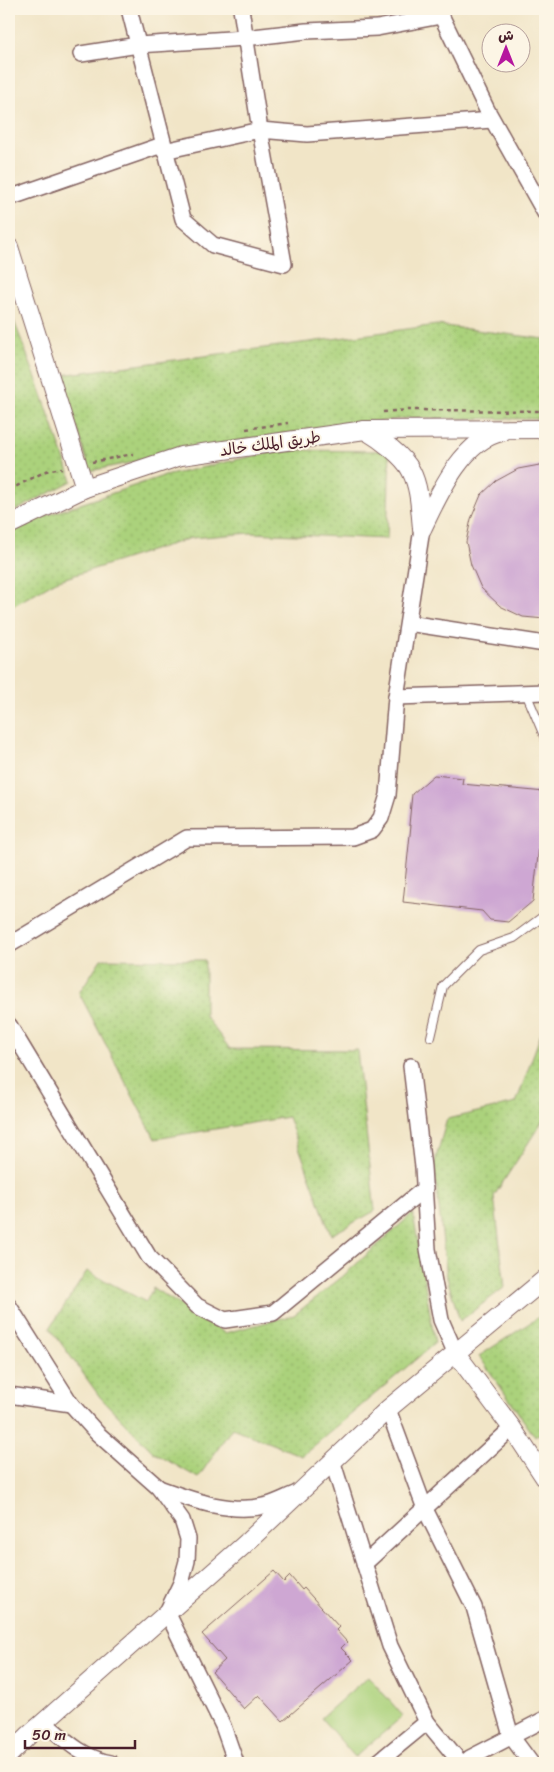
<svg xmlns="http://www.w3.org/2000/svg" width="554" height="1772" font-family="Sriracha,'Playpen Sans Arabic',sans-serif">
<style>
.green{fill:url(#green-dots);stroke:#7a7854}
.pitch{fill:#abd27c;stroke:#7a7854}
.building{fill:#cea7d3}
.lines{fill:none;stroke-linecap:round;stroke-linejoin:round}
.service-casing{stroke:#846462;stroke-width:10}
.minor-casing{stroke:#846462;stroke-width:18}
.tertiary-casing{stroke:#846462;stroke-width:20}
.path{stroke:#846462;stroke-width:2.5;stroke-dasharray:4 4;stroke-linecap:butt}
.service{stroke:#fff;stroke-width:8}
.minor{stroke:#fff;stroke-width:15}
.tertiary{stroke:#fff;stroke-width:18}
.labels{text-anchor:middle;stroke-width:4;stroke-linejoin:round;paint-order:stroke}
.street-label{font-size:16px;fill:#4a1f2b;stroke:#fcf5e5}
</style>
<defs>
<pattern id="green-dots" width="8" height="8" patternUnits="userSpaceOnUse" patternTransform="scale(1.25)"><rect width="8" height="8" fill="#abd27c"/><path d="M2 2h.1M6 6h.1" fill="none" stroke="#95b46b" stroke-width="1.8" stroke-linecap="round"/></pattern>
</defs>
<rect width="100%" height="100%" fill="#fcf5e5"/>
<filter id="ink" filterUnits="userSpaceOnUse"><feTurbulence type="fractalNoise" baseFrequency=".02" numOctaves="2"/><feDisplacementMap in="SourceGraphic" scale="10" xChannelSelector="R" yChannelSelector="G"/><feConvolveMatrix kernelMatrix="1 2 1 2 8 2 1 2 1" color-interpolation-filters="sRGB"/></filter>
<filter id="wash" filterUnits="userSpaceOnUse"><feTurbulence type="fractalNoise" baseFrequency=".0096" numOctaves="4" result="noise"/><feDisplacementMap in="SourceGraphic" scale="20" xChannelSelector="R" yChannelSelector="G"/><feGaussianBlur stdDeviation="1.12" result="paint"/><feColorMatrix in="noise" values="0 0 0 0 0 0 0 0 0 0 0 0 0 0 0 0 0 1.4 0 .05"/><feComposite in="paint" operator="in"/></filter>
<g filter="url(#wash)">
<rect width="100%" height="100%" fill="#f1e5c7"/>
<g class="green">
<path d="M9 308 39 386 72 481 9 514Z"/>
<path d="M437 325 545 339V419L408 418 252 438 90 471 61 375Z"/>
<path d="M280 450 390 451 387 539 251 533 191 538 56 581 9 608V534L39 518 160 477Z"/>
<path d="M101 959 205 960V1016L230 1049 357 1050 375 1211 331 1235 288 1117 155 1139 79 993Z"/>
<path d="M545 1012V1117L494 1196 505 1287 460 1321 447 1278 434 1165 447 1119 516 1103 543 1028Z"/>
<path d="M413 1213 435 1343 302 1456 232 1428 198 1478 153 1452 100 1397 50 1328 87 1271 146 1302 153 1288 225 1333 294 1315 342 1277Z"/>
<path d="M545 1313V1430L535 1437 479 1356Z"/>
</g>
<path class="pitch" d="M368 1676 403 1716 355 1757 321 1718Z"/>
<g id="blocks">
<g class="building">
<path d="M545 464V619L523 617 500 606 481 588 471 565 466 542 471 519 481 495 496 481 518 469Z"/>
<path d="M434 775 463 778 462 784 545 792 533 901 508 922 490 920 482 911 403 902 411 825H409L412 794Z"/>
<path d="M274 1571 284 1582 290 1576 302 1590 304 1588 339 1627 336 1630 347 1642 341 1648 353 1660 283 1721 259 1695 244 1709 212 1672 225 1660 202 1634Z"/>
</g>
</g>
</g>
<g filter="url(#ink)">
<use href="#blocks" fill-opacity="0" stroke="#846462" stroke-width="1"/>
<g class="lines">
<defs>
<g id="service">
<path d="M526 693 545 738"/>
<path d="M431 1037 443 986 479 950 514 938 545 915"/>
</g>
<g id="minor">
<path d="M129 9 183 219 213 245 284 264 260 130 307 134 492 120"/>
<path d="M438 9 487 110 545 213"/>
<path d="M81 54 138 45 245 38 306 31 377 28 441 16"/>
<path d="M164 151 260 130 241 9"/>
<path d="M9 198 162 145"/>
<path d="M408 623 545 644"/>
<path d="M396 697 545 692"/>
<path d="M9 945 187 838 353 837 372 830 381 818 388 795 396 697 422 529"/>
<path d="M9 1025 149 1257 197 1306 225 1320 273 1313 425 1188"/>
<path d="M411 1066 423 1167 428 1249 441 1320 455 1352"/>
<path d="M9 1306 71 1404 97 1433 159 1488 182 1520 188 1539 187 1561 181 1583 167 1612 223 1726 236 1763"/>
<path d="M9 1395 71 1404"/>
<path d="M388 1409 425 1509 474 1607 511 1736 531 1763"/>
<path d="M333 1463 390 1646 427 1722 461 1763"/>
<path d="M159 1488C192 1500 232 1515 268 1505 278 1502 287 1497 297 1493"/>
<path d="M364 1564 512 1428"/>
<path d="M44 1722C65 1740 83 1758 111 1763"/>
<path d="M377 1763 427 1722"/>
<path d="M464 1763 470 1758 545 1719"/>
</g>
<g id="tertiary">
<path d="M9 247 85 488"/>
<path d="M365 430C380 439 404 456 411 471 420 488 420 510 422 528"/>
<path d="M9 525 85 488 181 456 365 430 545 429"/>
<path d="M422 529C438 496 462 440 502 432"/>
<path d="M455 1352 512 1428 545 1478"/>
<path d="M9 1755 28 1736 244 1545 388 1409 545 1279"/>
</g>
</defs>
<use href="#service" class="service-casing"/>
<use href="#minor" class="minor-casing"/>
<use href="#tertiary" class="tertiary-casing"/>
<g class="path">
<path d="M383 412 408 410 545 411"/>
<path d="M246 429 288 423"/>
<path d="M92 462 133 454"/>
<path d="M9 490 46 471 62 468"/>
</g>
<use href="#service" class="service"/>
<use href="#minor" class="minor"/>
<use href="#tertiary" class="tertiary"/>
</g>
</g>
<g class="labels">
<g class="street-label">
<text transform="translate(270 443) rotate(-8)" y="6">طريق الملك خالد</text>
</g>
</g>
<rect width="554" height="1772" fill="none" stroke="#fcf5e5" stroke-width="30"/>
<g transform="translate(506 48)"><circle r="24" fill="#fcf5e5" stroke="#b59f9b"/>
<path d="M0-4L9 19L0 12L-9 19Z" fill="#b5179e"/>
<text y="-8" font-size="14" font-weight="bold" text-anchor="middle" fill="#4a1f2b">ش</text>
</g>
<path d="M25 1740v8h110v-8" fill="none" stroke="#4a1f2b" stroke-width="2.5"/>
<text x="32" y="1740" font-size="15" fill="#4a1f2b" stroke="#fcf5e5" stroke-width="4" paint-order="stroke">50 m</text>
</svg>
